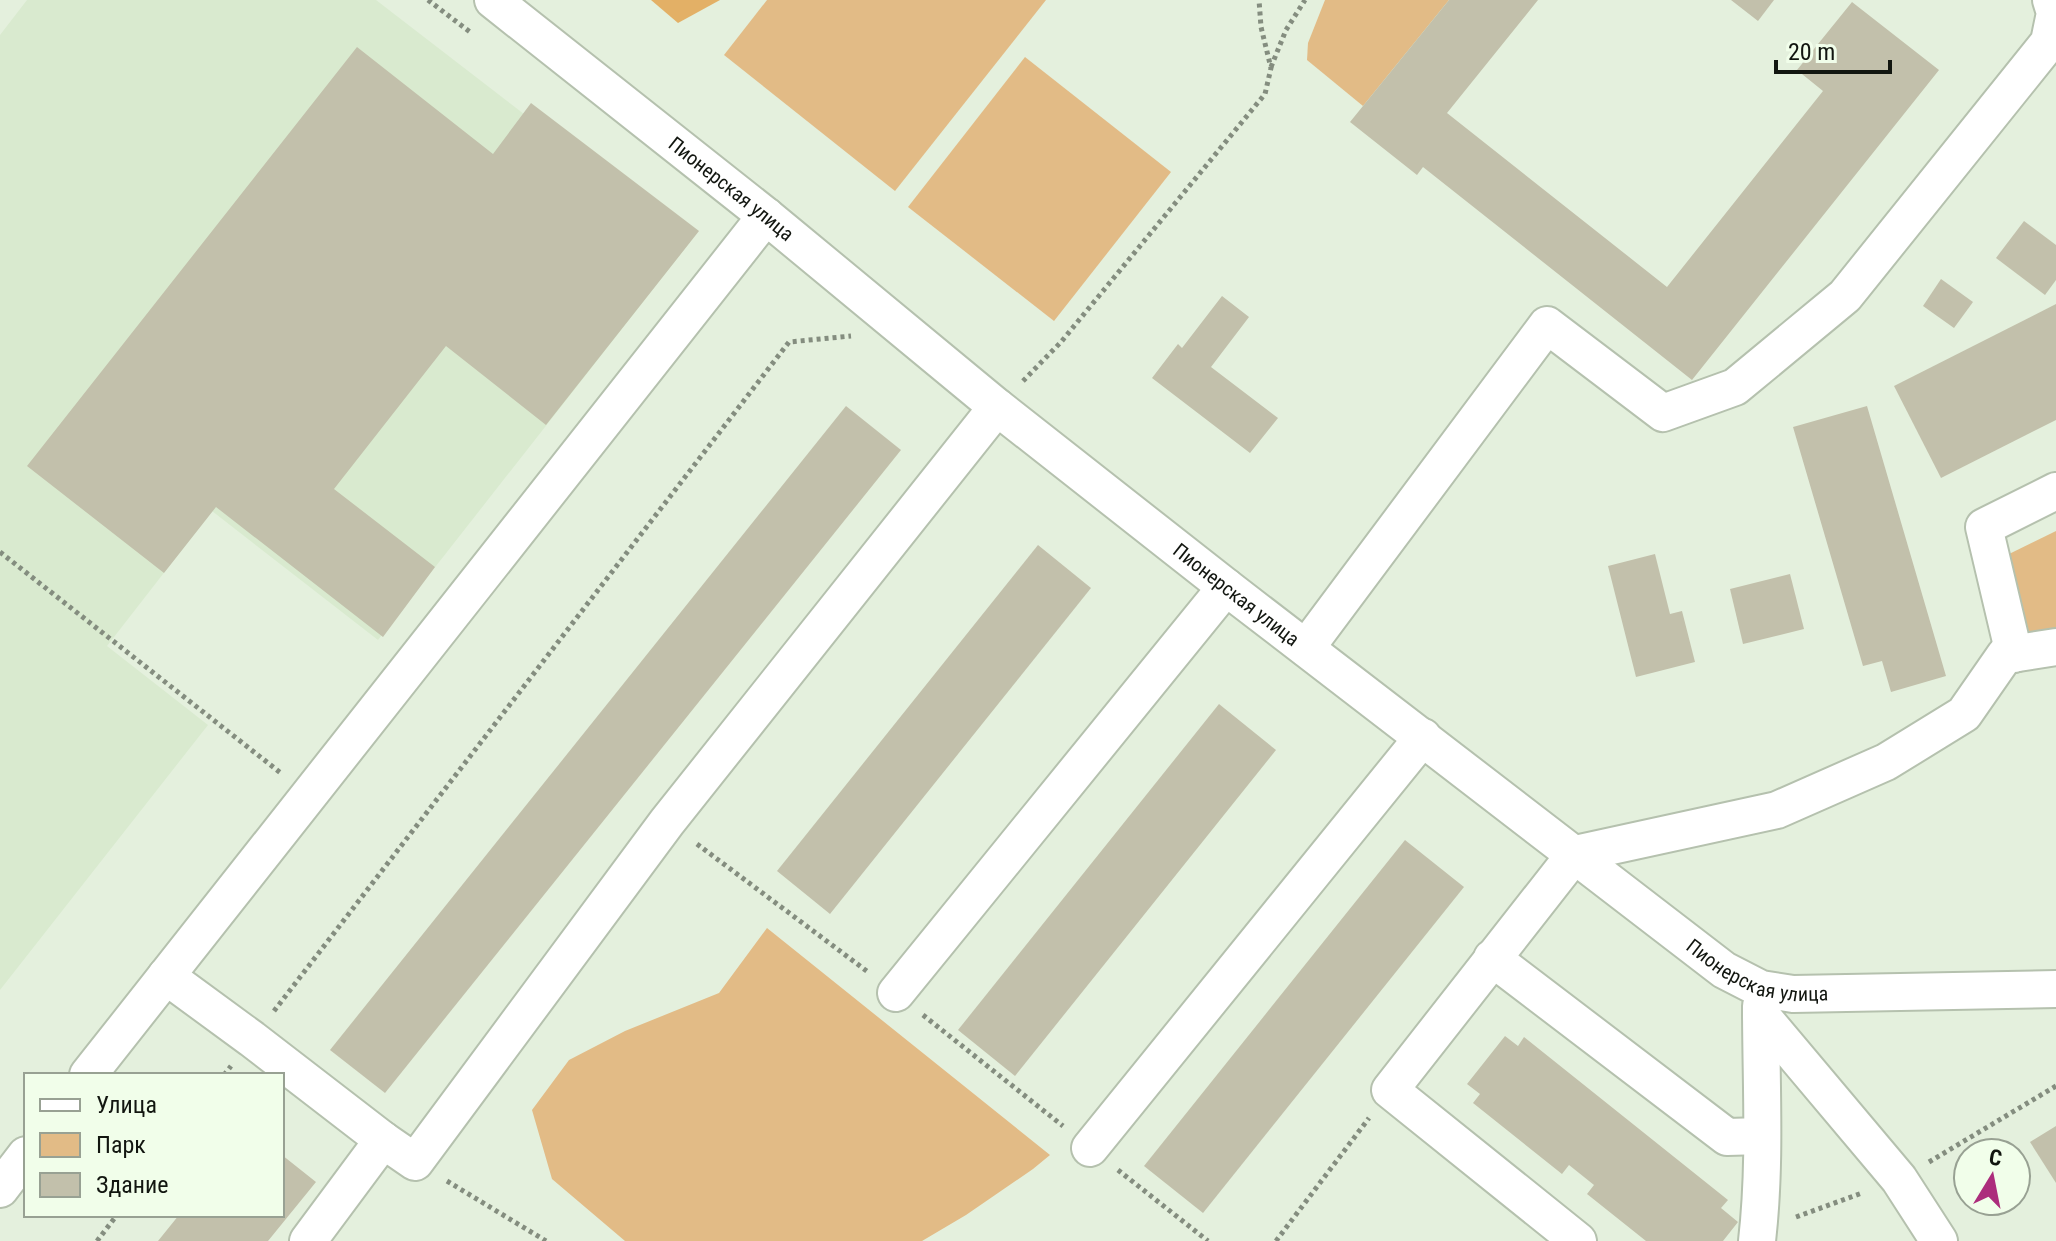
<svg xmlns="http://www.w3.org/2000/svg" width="2056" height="1241" font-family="'Roboto Condensed',sans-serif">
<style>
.built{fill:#d9eacf}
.green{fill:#e2bb86}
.forest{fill:#e3b066}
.building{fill:#c2c0ab}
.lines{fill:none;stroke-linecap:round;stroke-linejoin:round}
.minor-casing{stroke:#b5c1ae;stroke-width:40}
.path{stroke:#848d7f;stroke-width:5;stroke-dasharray:4 4;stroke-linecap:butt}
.minor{stroke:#fff;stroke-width:36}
.labels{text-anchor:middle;stroke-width:6;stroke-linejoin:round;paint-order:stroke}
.street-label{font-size:20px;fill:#121610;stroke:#f1feea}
</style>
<rect width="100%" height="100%" fill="#e4f0dd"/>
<path class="built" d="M27 0H376L690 242 378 640 212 511 107 646 208 725 0 990V35Z"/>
<g class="green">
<path d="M767 0H1046L895 191 724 55Z"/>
<path d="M1325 0H1449L1363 106 1307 60 1308 43Z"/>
<path d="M1025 57 1171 172 1054 321 908 207Z"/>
<path d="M2056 531V633L2028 638 2007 555Z"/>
<path d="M767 928 1050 1155 1033 1169 966 1215 922 1241H625L552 1179 532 1110 569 1060 625 1031 719 993Z"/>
</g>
<path class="forest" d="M651 0H720L678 23Z"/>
<g class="building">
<path d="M1449 0H1538L1447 113 1667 287 1823 91 1797 70 1852 2 1939 70 1692 380 1423 167 1417 175 1350 122Z"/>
<path d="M1731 0H1774L1758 21Z"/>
<path d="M357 47 493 154 531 103 699 231 546 425 446 346 334 489 435 567 383 637 216 507 164 573 27 466Z"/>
<path d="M2024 221 2056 245V280L2045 295 1996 258Z"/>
<path d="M1941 279 1973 302 1954 328 1923 306Z"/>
<path d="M1222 296 1249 317 1211 367 1278 418 1250 453 1152 378 1178 344 1182 348Z"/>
<path d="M2056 304V420L1941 478 1894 386Z"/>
<path d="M846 406 901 450 385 1093 330 1050Z"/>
<path d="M1867 406 1946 676 1891 692 1882 661 1863 666 1793 427Z"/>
<path d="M1038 545 1091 588 830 914 777 871Z"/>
<path d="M1655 554 1670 614 1682 611 1695 662 1636 677 1608 566Z"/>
<path d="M1790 574 1804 629 1743 644 1730 589Z"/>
<path d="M1219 704 1276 750 1015 1076 958 1030Z"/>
<path d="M1405 840 1464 887 1203 1213 1144 1166Z"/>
<path d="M1505 1036 1518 1046 1524 1037 1728 1200 1721 1208 1738 1222 1723 1241H1646L1587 1194 1594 1185 1569 1165 1562 1174 1473 1103 1480 1094 1467 1084Z"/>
<path d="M2056 1126V1183L2030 1142Z"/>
<path d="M282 1155 316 1182 268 1241H158L179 1215H282Z"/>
</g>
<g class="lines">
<defs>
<g id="minor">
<path id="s1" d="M493 0 766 216 997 407 1226 587 1724 970 1761 989 1793 994 2056 989"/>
<path d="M1306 648 1547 325 1663 413 1735 387 1845 296 2049 42 2055 13 2051 0"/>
<path d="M2014 654 1984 527 2056 491"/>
<path d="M1492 958 1727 1137 1762 1136"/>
<path d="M166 976 252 1039 383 1140 415 1162 667 822 997 407"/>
<path d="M896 993 1226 587"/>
<path d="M1761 1015 1899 1179 1939 1241"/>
<path d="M88 1075 766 216"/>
<path d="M1090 1148 1423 737"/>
<path d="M0 1189 26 1155"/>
<path d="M308 1241 383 1140"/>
<path d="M1578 1241 1390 1090 1575 854 1777 810 1886 762 1964 714 2005 655 2056 647"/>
<path d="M1757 1241C1766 1163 1761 1084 1761 1006"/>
</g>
</defs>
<use href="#minor" class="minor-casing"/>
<g class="path">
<path d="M428 0 470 32"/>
<path d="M1271 67 1286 30 1305 0"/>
<path d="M1023 381 1061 342 1265 94 1271 68 1261 27 1259 0"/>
<path d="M0 552 282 774"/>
<path d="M697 844 868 972"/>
<path d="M274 1011 789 342 851 336"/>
<path d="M923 1015 1063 1126"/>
<path d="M224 1075 231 1066"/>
<path d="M1929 1162 2056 1086"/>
<path d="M1118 1170 1208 1241"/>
<path d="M447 1181 546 1241"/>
<path d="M1796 1217 1862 1193"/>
<path d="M97 1241 117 1215"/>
<path d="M1276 1241 1369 1118"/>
</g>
<use href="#minor" class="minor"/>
</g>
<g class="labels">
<g class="street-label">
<text dy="7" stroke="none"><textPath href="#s1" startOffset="304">Пионерская улица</textPath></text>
<text dy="7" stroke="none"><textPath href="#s1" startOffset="952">Пионерская улица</textPath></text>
<text dy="7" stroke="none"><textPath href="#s1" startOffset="1600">Пионерская улица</textPath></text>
</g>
</g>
<rect x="24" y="1073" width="260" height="144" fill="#f1feea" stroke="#98a193" stroke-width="2"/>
<rect x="40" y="1099" width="40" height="12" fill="#ffffff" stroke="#98a193" stroke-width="2"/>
<text x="96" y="1113" font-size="24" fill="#121610">Улица</text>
<rect x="40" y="1133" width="40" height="24" fill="#e2bb86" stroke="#98a193" stroke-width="2"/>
<text x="96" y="1153" font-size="24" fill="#121610">Парк</text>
<rect x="40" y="1173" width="40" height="24" fill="#c2c0ab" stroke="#98a193" stroke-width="2"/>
<text x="96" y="1193" font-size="24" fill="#121610">Здание</text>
<g transform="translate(1992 1177) rotate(10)"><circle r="38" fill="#f1feea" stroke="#98a193" stroke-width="2"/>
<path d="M0-6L14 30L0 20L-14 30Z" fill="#ac2d7c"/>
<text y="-12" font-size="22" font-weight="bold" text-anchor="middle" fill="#121610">С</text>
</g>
<path d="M1776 60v12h114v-12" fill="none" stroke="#121610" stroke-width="4"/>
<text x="1788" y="60" font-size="24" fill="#121610" stroke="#f1feea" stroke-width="6" paint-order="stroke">20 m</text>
</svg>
